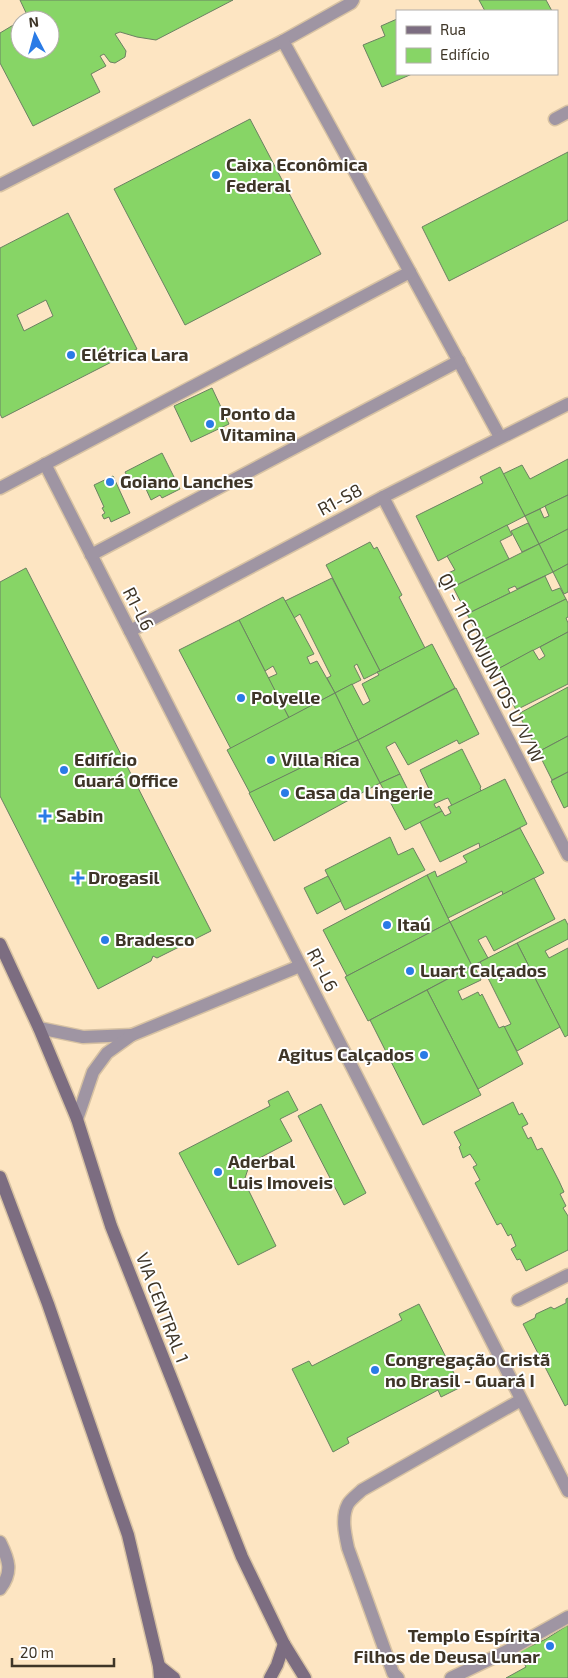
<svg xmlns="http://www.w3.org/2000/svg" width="568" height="1678" font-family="'Exo 2',sans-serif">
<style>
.building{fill:#87d566;stroke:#6b8162;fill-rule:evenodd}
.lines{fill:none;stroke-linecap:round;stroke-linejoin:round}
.lane-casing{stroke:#d7c2a3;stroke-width:15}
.street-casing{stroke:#d7c2a3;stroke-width:15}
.secondary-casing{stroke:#d7c2a3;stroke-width:15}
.lane{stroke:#9f95a3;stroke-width:12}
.street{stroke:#9f95a3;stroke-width:12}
.secondary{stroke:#7c6d81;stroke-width:12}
.poi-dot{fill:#2a7be6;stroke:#fff;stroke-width:2}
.labels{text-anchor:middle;stroke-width:4;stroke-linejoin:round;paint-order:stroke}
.poi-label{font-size:18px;font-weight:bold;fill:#3e3527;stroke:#fff;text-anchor:start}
.street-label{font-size:18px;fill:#3e3527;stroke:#fff}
</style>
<rect width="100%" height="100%" fill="#fde5c2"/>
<g class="building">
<path d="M20 0H233L156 40 137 37 120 32 115 34 126 51 125 57 115 63 110 62 104 54 100 56 106 66 91 74 100 92 33 126 0 63V33L20 21V50H50V20H23L28 17Z"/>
<path d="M479 0H546L552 11H485Z"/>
<path d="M397 19V74H412L382 87 363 45 385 36 381 26Z"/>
<path d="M250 119 321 254 185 325 114 189Z"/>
<path d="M568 152V220L449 281 422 227Z"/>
<path d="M68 213 137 349 2 418 0 414V248ZM46 300 53 316 24 331 17 315Z"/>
<path d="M212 388 229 424 191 442 174 406Z"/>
<path d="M162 453 180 489 162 498 160 495 151 500 141 478 131 483 125 472Z"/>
<path d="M568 459V495L525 516 503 474 522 465 530 479Z"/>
<path d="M500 467 525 516 438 561 416 516 483 483 480 477Z"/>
<path d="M113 476 130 513 111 522 109 517 104 519 102 515 105 513 102 508 104 507 94 485Z"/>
<path d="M568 495V529L539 544 525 516 540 509 544 518 549 516 545 506Z"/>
<path d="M528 523 539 544 522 552 511 531Z"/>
<path d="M507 525 512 535 500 541 509 559 455 586 448 573 455 570 447 556Z"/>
<path d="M568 529V564L553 572 539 544Z"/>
<path d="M370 542 374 549 377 547 402 595 399 597 425 648 380 671 326 565Z"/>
<path d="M539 544 553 572 517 589 515 586 508 589 510 593 467 614 453 587Z"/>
<path d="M568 564V592L564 594 553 572Z"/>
<path d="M26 568 211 931 157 958 153 956 151 961 98 989 0 796V582Z"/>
<path d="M545 576 552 591 560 588 566 599 481 641 467 614Z"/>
<path d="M332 578 380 671 364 679 357 664 354 666 361 680 335 693 327 678 331 676 300 614 294 618 285 601Z"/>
<path d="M283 597 314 654 307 657 310 664 317 661 335 693 289 718 268 678 277 674 273 666 265 671 239 620Z"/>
<path d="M566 599 568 603V617L566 618 568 623V632L496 670 481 641Z"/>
<path d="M239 620 289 718 231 749 179 650Z"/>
<path d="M568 632V684L516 710 496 670 533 650 539 660 545 656 540 647Z"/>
<path d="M432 644 455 688 358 740 335 693 352 684 363 705 370 701 362 684 379 675 377 672 380 671Z"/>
<path d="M568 687V736L538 752 519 715 521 714 520 713Z"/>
<path d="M456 688 479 734 459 744 457 740 408 765 395 742 386 747 400 774 380 783 358 740Z"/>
<path d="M335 693 358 740 250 793 227 750Z"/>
<path d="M568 736V772L552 780 538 752Z"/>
<path d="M358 740 380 783 274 841 249 793Z"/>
<path d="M462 749 481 787 480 788 481 791 452 806 448 798 445 799 434 804 436 808 439 806 442 811 405 830 380 783 400 774 412 798 429 789 420 770Z"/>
<path d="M568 772V806L564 808 551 781Z"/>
<path d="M505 779 527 824 480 848 479 843 440 862 420 822 442 811 445 816 451 813 448 807Z"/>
<path d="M520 828 544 873 503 895 502 891 448 918 427 875 435 871 437 877 467 862 463 856Z"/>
<path d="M390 837 398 855 413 848 425 870 345 910 325 870Z"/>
<path d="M427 875 450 922 347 976 323 930Z"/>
<path d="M328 876 341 901 317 914 304 888Z"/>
<path d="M534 878 555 919 494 951 486 936 478 940 488 958 472 966 450 922Z"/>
<path d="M565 919 568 925V939L545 951 549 958 568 948V1035L565 1037 517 943Z"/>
<path d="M450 922 472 966 368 1021 345 977Z"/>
<path d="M517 943 560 1027 517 1051 504 1027 511 1024 480 962Z"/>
<path d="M474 965 481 980 458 991 462 1000 478 992 480 996 482 994 499 1028 504 1026 523 1064 478 1089 427 990Z"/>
<path d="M427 990 481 1095 423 1125 370 1020Z"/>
<path d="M288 1091 298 1110 280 1119 292 1141 250 1163 244 1181 276 1246 238 1265 179 1153 270 1106 268 1101Z"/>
<path d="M513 1102 519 1115 522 1113 528 1124 522 1127 528 1139 531 1137 537 1150 542 1148 559 1181 564 1192 560 1194 566 1206 563 1208 568 1216V1250L526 1271 520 1259 517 1260 511 1249 516 1246 511 1234 508 1236 501 1223 497 1225 475 1183 480 1180 473 1167 477 1165 470 1154 463 1158 459 1147 461 1145 454 1132Z"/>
<path d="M321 1104 366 1193 344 1205 298 1116Z"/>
<path d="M568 1298V1404L565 1406 523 1324 535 1318 536 1314 551 1307 554 1309 566 1303V1299Z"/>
<path d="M419 1304 461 1387 441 1397 438 1390 347 1438 349 1443 333 1452 292 1369 309 1361 312 1366 402 1320 399 1314Z"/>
<path d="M568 1625V1678H506L526 1667 518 1652 546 1639Z"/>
</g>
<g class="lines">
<defs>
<g id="lane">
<path d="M555 119 568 112"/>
<path d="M0 185 283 41 351 3 353 0"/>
<path d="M410 272 500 437"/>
<path d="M45 464 130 631"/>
<path d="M0 488 410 272 283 41"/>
<path d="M91 555 459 361"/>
<path d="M518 1300 568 1275"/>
<path d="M0 1542C9 1560 13 1572 0 1589"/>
<path d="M398 1678 393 1673 348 1548C345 1534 341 1517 348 1504 351 1499 358 1494 362 1490L521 1400"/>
<path d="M451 1678 507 1651 568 1617"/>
</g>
<g id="street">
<path d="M568 404 383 497 130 631 568 1491"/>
<path d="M383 497 568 855"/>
<path d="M39 1028 83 1037 132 1035"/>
<path d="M77 1119 93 1072 107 1053 132 1035 300 966"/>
</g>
<g id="secondary">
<path d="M0 944 39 1028 77 1119 111 1226 242 1557 284 1644 305 1678"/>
<path d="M0 1177 48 1304 128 1535 159 1666 160 1678"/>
<path d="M159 1666 174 1678"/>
<path d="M270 1678 277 1665 284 1644"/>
</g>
</defs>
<use href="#lane" class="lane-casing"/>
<use href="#street" class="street-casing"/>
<use href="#secondary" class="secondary-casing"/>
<use href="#lane" class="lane"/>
<use href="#street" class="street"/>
<use href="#secondary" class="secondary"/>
</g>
<g class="poi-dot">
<circle cx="216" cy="175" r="5"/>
<circle cx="71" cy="355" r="5"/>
<circle cx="210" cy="424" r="5"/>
<circle cx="110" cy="482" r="5"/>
<circle cx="241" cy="698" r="5"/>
<circle cx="271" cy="760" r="5"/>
<circle cx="64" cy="770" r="5"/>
<circle cx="285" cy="793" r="5"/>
<path d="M42.5 808.5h5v5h5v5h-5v5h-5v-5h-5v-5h5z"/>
<path d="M75.5 870.5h5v5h5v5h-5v5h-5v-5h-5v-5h5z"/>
<circle cx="387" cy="925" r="5"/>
<circle cx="105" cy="940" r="5"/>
<circle cx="410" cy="971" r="5"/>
<circle cx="424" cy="1055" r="5"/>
<circle cx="218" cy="1172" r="5"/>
<circle cx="375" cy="1370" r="5"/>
<circle cx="550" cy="1646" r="5"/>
</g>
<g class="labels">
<g class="poi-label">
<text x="226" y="171">Caixa Econômica<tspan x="226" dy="21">Federal</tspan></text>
<text x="81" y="361">Elétrica Lara</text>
<text x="220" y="420">Ponto da<tspan x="220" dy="21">Vitamina</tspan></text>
<text x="120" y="488">Goiano Lanches</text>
<text x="251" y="704">Polyelle</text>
<text x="74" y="766">Edifício<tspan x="74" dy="21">Guará Office</tspan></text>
<text x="281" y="766">Villa Rica</text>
<text x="295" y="799">Casa da Lingerie</text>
<text x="56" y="822">Sabin</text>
<text x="88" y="884">Drogasil</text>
<text x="397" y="931">Itaú</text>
<text x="115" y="946">Bradesco</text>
<text x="420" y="977">Luart Calçados</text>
<text x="414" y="1061" text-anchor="end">Agitus Calçados</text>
<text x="228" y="1168">Aderbal<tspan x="228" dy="21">Luis Imoveis</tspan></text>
<text x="385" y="1366">Congregação Cristã<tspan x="385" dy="21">no Brasil - Guará I</tspan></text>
<text x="540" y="1642" text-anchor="end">Templo Espírita<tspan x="540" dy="21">Filhos de Deusa Lunar</tspan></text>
</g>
<g class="street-label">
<text transform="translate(340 500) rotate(-28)" y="6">R1-S8</text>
<text transform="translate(138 609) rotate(63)" y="6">R1-L6</text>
<text transform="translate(491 668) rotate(63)" y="6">QI - 11 CONJUNTOS U/V/W</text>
<text transform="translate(322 970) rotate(63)" y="6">R1-L6</text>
<text transform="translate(162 1308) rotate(69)" y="6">VIA CENTRAL 1</text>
</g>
</g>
<rect x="396" y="10" width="162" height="65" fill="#ffffff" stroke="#b2aea9"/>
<rect x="406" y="26" width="25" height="8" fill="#7c6d81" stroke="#b2aea9"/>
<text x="440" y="35" font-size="15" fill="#3e3527">Rua</text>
<rect x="406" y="48" width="25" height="15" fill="#87d566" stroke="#b2aea9"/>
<text x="440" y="60" font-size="15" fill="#3e3527">Edifício</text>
<g transform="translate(35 35) rotate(354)"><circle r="24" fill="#ffffff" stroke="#b2aea9"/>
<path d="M0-4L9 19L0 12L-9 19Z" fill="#2a7be6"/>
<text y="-8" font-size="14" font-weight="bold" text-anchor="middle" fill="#3e3527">N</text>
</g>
<path d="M12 1658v8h102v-8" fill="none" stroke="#3e3527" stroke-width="2.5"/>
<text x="20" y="1658" font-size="15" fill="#3e3527" stroke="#ffffff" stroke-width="4" paint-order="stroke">20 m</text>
</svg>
